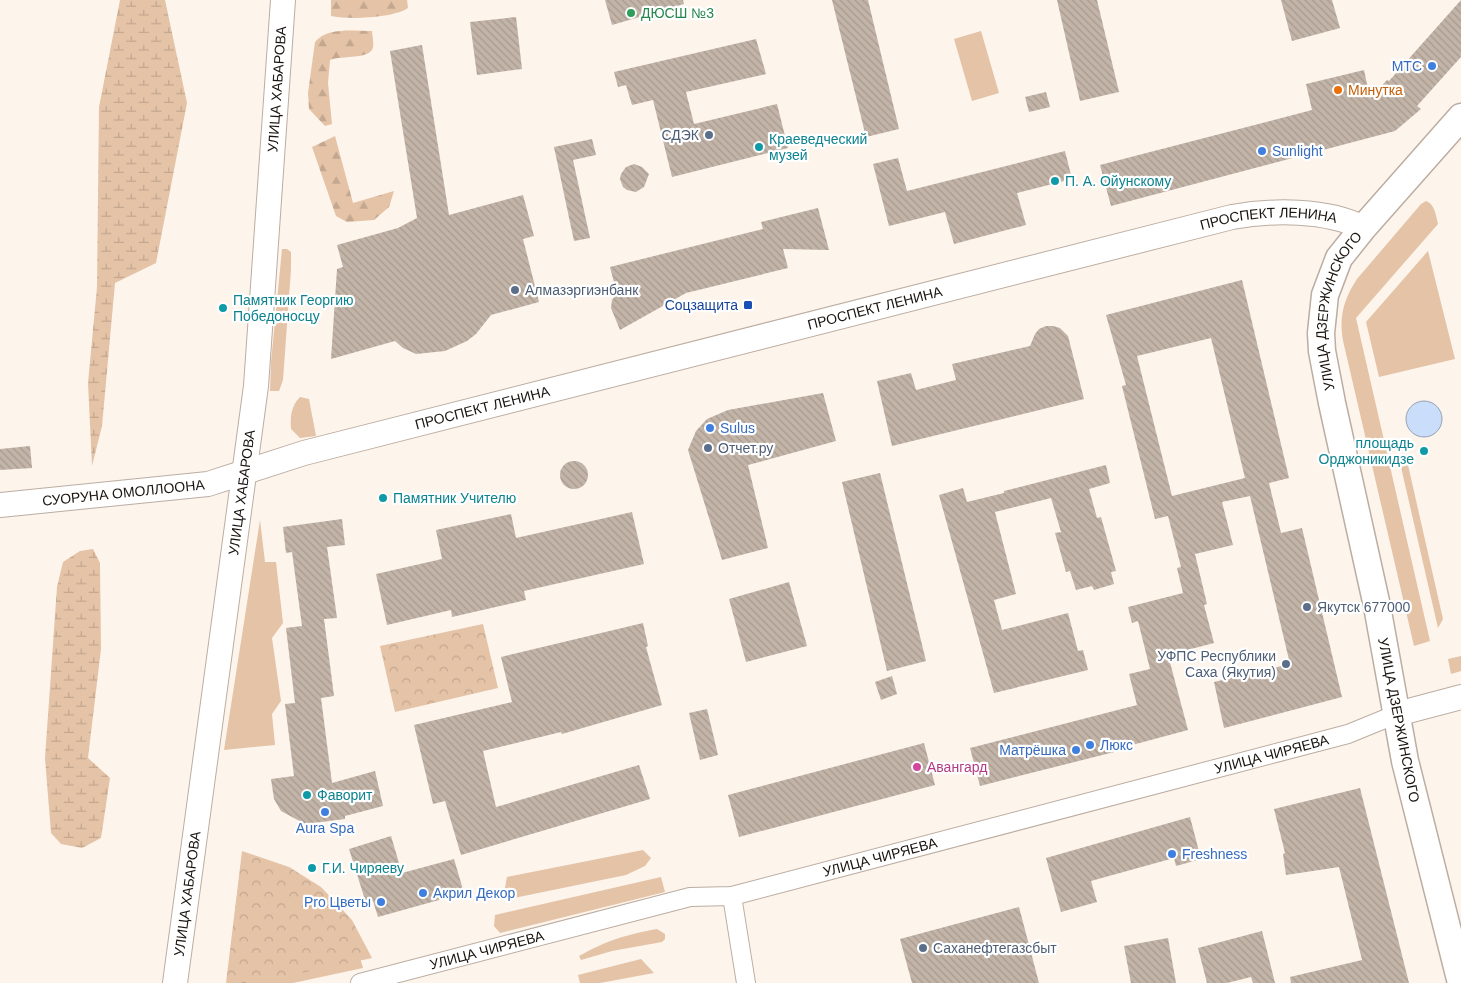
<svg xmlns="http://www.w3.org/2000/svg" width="1461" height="983" font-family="Helvetica,sans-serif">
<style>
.green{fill:#e4c3a7}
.forest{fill:url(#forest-firs)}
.wetland{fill:url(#wetland-marsh)}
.park{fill:url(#park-crowns)}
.water{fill:#cadefb;stroke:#95a1b4}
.building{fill:url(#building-back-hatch);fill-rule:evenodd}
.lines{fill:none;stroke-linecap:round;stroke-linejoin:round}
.street-casing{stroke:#bcada1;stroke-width:20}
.secondary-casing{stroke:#bcada1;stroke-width:26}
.primary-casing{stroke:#bcada1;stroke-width:29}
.street{stroke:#fff;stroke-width:18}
.secondary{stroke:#fff;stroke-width:24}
.primary{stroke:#fff;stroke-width:26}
.leisure-dot{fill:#2e9e5b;stroke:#fff;stroke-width:2}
.shop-dot{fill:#3f7fe0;stroke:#fff;stroke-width:2}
.food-dot{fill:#e8710a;stroke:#fff;stroke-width:2}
.service-dot{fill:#5c6f8a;stroke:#fff;stroke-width:2}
.culture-dot{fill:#0f9aa8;stroke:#fff;stroke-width:2}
.transit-dot{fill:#1a4fb4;stroke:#fff;stroke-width:2}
.hotel-dot{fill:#d1479c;stroke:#fff;stroke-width:2}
.labels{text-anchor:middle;stroke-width:4.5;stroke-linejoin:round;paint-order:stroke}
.leisure-label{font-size:14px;fill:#27864d;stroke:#fff;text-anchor:start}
.shop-label{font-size:14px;fill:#366cbe;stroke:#fff;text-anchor:start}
.street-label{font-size:14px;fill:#191410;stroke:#fff}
.food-label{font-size:14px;fill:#c56008;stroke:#fff;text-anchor:start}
.service-label{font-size:14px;fill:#4e5e75;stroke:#fff;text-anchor:start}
.culture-label{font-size:14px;fill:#0d838f;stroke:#fff;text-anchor:start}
.transit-label{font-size:14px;fill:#164399;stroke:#fff;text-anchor:end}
.hotel-label{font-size:14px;fill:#b23c85;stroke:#fff;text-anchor:start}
</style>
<defs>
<pattern id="forest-firs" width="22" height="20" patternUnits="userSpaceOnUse" patternTransform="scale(1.25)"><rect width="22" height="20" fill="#e4c3a7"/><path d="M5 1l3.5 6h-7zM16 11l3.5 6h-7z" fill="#c3a78f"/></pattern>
<pattern id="wetland-marsh" width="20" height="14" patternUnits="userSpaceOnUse" patternTransform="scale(1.25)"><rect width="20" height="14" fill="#e4c3a7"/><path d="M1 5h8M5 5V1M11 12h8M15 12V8" fill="none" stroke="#c3a78f"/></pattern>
<pattern id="park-crowns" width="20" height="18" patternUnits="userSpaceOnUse" patternTransform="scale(1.25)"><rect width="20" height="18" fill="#e4c3a7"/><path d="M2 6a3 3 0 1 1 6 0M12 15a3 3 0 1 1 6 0" fill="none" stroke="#c3a78f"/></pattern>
<pattern id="building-back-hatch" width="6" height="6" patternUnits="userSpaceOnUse" patternTransform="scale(1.25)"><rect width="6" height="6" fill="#c3b4a8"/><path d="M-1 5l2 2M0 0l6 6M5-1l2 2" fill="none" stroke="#a79a90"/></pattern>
</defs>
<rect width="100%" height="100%" fill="#fdf4ec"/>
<g class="green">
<path d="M981 31 999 93 972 101 954 39Z"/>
<path d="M1426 201C1435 204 1436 216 1438 224L1356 318 1430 641 1414 646 1344 345C1338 320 1343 300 1357 279L1421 204Z"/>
<path d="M282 249H287L291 252V269L283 380 279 391H270L271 362Z"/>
<path d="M1428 251 1455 359 1379 377 1366 322Z"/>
<path d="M300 397 309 399 316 436 300 438 291 429C290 417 291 406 300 397Z"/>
<path d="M1408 465 1443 619 1438 628 1401 467Z"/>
<path d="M260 520 265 562H276L283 623 272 638 281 701 272 714 275 745 224 750Z"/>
<path d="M1461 656V671L1451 674 1448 659Z"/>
<path d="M643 850 651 858 645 866 626 875 509 899 505 888 507 877Z"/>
<path d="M661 877 665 892 500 933 494 926 495 915Z"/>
<path d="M657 929 665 934V939L662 942 612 951 581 960 579 956C608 940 625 935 657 929Z"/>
<path d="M360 958 363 968 293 983H242Z"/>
<path d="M641 959 654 973 600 983H580L578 975Z"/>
</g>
<g class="forest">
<path d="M331 0H407L408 8C393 18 349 20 331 16Z"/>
<path d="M372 31C372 35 374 42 373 47 371 60 342 55 330 60L328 83 332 124 325 126 309 109 308 93 315 42C327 27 354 31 372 31Z"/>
<path d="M335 136 353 203 394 191 389 207 374 220 347 222 336 216 312 147Z"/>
</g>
<g class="wetland">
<path d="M120 0H165L187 103 156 263 115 283 102 426 92 466 88 383 97 287 99 107Z"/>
<path d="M93 549 100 563 101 649 88 758 110 778 101 838 82 848 61 844 51 833 45 758 57 587 63 562 80 551Z"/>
</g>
<g class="park">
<path d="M483 624 498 688 395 712 380 646Z"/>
<path d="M242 851 289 867 321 887 352 920 372 958 257 983H226Z"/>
</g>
<circle class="water" cx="1424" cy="419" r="18"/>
<g class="building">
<path d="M605 0H683L684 4 612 25Z"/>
<path d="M832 0H868L899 129 866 137Z"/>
<path d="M1057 0H1097L1119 92 1080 101Z"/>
<path d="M1281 0H1332L1340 28 1292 41Z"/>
<path d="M1461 0V57L1417 106 1421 109 1395 131 1111 206 1100 165 1312 110 1306 84 1364 70 1370 98 1387 80 1389 81Z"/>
<path d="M516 17 522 69 477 75 470 22Z"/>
<path d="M756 39 766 74 686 92 694 124 777 104 788 148 672 177 653 100 632 105 626 85 618 87 614 72Z"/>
<path d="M422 45 449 215 523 195 534 236 523 239 539 302 491 315 476 334 467 341 445 351 416 354 403 348 395 341 331 359 337 269 343 267 337 245 398 228 417 218 390 51Z"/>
<path d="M1046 92 1050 107 1029 112 1025 97Z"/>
<path d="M592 139 596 155 573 160 590 238 574 241 554 147Z"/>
<path d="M1065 151 1072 179 1017 193 1026 225 954 244 945 212 889 226 873 164 898 158 907 191Z"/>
<path d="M634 164 642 167 649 174 644 187 636 192 627 190 623 187 620 179 621 174 626 167Z"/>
<path d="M818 208 829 250 783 249 788 268 686 293 620 330 611 308 612 300 617 294 610 267 763 229 761 222Z"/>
<path d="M1242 280 1289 478 1269 483 1281 533 1302 528 1342 697 1224 728 1214 682 1290 664 1250 496 1222 502 1233 545 1195 554 1207 604 1204 605 1214 643 1168 655 1188 730 1121 748 1122 750 980 786 970 748 1137 705 1129 674 1150 669 1138 621 1132 623 1128 607 1183 593 1177 568 1181 567 1168 516 1155 519 1122 386 1126 385 1106 315ZM1211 338 1245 478 1172 496 1137 356Z"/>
<path d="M1046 326H1053L1060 328 1068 336 1084 399 892 446 877 381 911 373 916 390 956 380 952 364 1030 346 1035 334 1039 329Z"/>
<path d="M823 393 836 441 748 465 768 548 722 560 688 450 696 431 707 419 728 410Z"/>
<path d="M30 446 32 468 0 470V449Z"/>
<circle cx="574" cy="475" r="14"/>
<path d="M1106 465 1110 483 1089 489 1097 518 1101 517 1116 571 1111 572 1114 584 1094 590 1092 586 1076 590 1070 571 1066 572 1055 533 1061 532 1051 498 995 512 1016 594 994 600 1002 630 1068 613 1078 651 1083 650 1088 670 994 693 939 495 963 488 967 502 1004 493V491Z"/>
<path d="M880 473 926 661 887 671 842 482Z"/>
<path d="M632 512 644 564 524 591 526 600 452 617 451 610 387 625 376 574 442 559 436 530 511 514 516 538Z"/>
<path d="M342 519 345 545 327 547 337 618 324 619 334 696 321 698 332 783 375 771 383 806 345 816V819L305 824 281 811 274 799 271 779 294 776 285 704 295 703 286 628 302 626 292 552 286 553 283 527Z"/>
<path d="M789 582 807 646 746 662 729 599Z"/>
<path d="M643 623 648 646 646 647 662 705 562 734 561 732 483 751 496 807 639 765 650 799 461 855 445 801 433 804 414 725 512 702 501 657Z"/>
<path d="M892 676 897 694 881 700 875 682Z"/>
<path d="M707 709 718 755 700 760 689 713Z"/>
<path d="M924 743 935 785 739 837 728 795Z"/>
<path d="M1360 788 1409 983H1291L1290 977 1362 960 1339 867 1286 875 1283 854 1285 853 1274 809Z"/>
<path d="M1190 817 1201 859 1176 866 1174 858 1091 881 1097 902 1061 912 1046 858Z"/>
<path d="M391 836 402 873 454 859 464 893 378 917 373 901 366 903 349 849Z"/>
<path d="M1019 907 1039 983H912L900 939Z"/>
<path d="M1262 931 1275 983H1253L1251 977 1227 983H1207L1198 948Z"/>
<path d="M1168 938 1176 983H1131L1124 946Z"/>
</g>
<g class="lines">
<defs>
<g id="street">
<path d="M732 896 746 983"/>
<path id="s1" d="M360 983 690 897 732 896 1348 734 1397 714"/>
</g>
<g id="secondary">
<path id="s2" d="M0 505 208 484 304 453 1232 217C1271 210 1327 209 1363 228"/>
<path d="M1397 714 1461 697"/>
<path id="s3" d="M175 983 256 386 283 0"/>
</g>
<g id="primary">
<path id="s4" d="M1461 983 1405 761 1377 606 1332 403 1322 351 1321 333 1325 295 1339 258 1363 228 1461 117"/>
</g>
</defs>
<use href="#street" class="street-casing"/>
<use href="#secondary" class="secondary-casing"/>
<use href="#primary" class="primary-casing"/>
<use href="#street" class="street"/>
<use href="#secondary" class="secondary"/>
<use href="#primary" class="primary"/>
</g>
<circle class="leisure-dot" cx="631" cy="13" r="5"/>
<g class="shop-dot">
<circle cx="1432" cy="66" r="5"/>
<circle cx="1262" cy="151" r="5"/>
<circle cx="710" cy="428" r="5"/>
<circle cx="1090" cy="745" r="5"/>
<circle cx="1076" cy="750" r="5"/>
<circle cx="325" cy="812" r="5"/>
<circle cx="1172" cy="854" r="5"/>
<circle cx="423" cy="893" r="5"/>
<circle cx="381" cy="902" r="5"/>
</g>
<circle class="food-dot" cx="1338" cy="90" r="5"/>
<g class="service-dot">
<circle cx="709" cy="135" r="5"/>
<circle cx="515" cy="290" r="5"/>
<circle cx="708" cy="448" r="5"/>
<circle cx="1307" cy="607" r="5"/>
<circle cx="1286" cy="664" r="5"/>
<circle cx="923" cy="948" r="5"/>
</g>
<g class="culture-dot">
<circle cx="759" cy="147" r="5"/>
<circle cx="1055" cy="181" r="5"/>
<circle cx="223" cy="308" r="5"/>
<circle cx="1424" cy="451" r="5"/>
<circle cx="383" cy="498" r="5"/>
<circle cx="307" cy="795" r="5"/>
<circle cx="312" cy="868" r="5"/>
</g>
<rect class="transit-dot" x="743" y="300" width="10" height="10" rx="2.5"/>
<circle class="hotel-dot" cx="917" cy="767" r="5"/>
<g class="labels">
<g class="leisure-label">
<text x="641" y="18">ДЮСШ №3</text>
</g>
<g class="shop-label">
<text x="1422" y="71" text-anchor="end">МТС</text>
<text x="1272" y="156">Sunlight</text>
<text x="720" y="433">Sulus</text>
<text x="1100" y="750">Люкс</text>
<text x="1066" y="755" text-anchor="end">Матрёшка</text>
<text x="325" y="833" text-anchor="middle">Aura Spa</text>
<text x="1182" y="859">Freshness</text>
<text x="433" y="898">Акрил Декор</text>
<text x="371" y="907" text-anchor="end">Pro Цветы</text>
</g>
<g class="street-label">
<text dy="5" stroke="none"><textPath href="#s3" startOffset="900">УЛИЦА ХАБАРОВА</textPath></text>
<text dy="5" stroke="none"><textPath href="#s2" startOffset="1304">ПРОСПЕКТ ЛЕНИНА</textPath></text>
<text dy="5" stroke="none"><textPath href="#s2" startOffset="899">ПРОСПЕКТ ЛЕНИНА</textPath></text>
<text dy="5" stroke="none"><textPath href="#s4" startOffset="691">УЛИЦА ДЗЕРЖИНСКОГО</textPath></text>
<text dy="5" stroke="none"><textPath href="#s2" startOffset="494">ПРОСПЕКТ ЛЕНИНА</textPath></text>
<text dy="5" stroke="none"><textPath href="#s2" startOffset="124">СУОРУНА ОМОЛЛООНА</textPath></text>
<text dy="5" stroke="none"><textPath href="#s3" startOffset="495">УЛИЦА ХАБАРОВА</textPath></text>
<text transform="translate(1399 720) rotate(79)" y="5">УЛИЦА ДЗЕРЖИНСКОГО</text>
<text dy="5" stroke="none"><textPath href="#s1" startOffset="941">УЛИЦА ЧИРЯЕВА</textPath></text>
<text dy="5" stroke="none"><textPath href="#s1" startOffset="536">УЛИЦА ЧИРЯЕВА</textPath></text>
<text dy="5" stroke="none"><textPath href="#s3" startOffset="90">УЛИЦА ХАБАРОВА</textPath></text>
<text dy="5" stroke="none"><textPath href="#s1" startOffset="131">УЛИЦА ЧИРЯЕВА</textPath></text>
</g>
<g class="food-label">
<text x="1348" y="95">Минутка</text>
</g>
<g class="service-label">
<text x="699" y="140" text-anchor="end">СДЭК</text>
<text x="525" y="295">Алмазэргиэнбанк</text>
<text x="718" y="453">Отчет.ру</text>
<text x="1317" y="612">Якутск 677000</text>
<text x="1276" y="661" text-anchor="end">УФПС Республики<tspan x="1276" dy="16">Саха (Якутия)</tspan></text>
<text x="933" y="953">Саханефтегазсбыт</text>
</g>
<g class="culture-label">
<text x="769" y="144">Краеведческий<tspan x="769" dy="16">музей</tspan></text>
<text x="1065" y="186">П. А. Ойунскому</text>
<text x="233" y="305">Памятник Георгию<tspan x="233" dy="16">Победоносцу</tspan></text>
<text x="1414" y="448" text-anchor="end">площадь<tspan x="1414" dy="16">Орджоникидзе</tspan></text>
<text x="393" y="503">Памятник Учителю</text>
<text x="317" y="800">Фаворит</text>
<text x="322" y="873">Г.И. Чиряеву</text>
</g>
<g class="transit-label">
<text x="738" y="310">Соцзащита</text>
</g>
<g class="hotel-label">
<text x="927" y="772">Авангард</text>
</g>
</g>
</svg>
